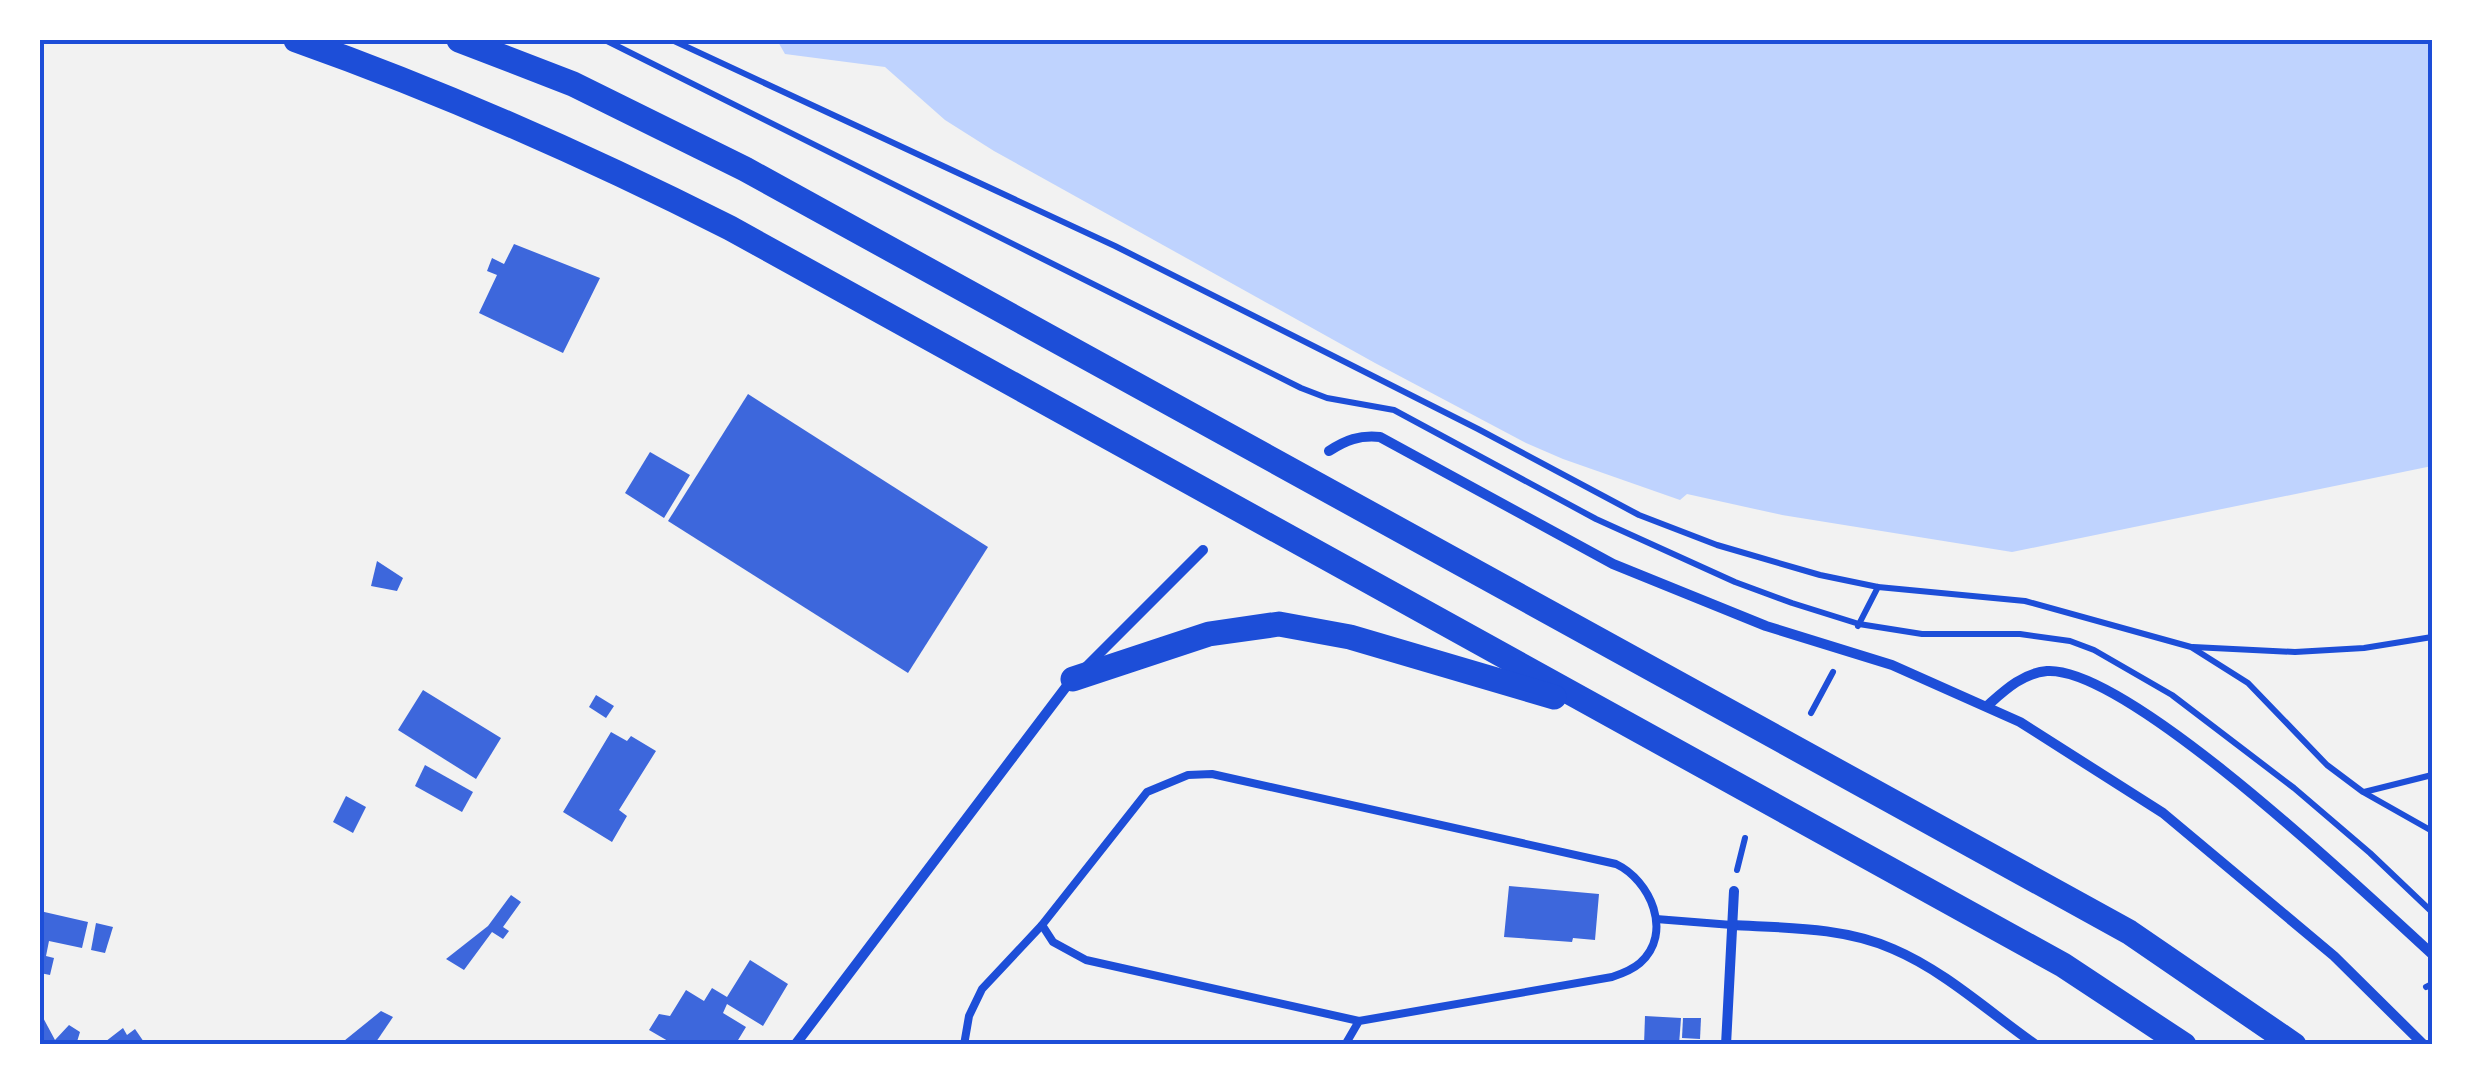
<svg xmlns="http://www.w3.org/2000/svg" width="2472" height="1085" font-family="Ubuntu,sans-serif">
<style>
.water{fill:#bfd3fe}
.building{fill:#3d67dc}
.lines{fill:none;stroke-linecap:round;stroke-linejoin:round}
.path{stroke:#1d4ed8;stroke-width:6}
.service{stroke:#1d4ed8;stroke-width:8}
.minor{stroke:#1d4ed8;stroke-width:10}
.primary{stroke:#1d4ed8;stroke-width:25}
.neatline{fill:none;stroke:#1d4ed8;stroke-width:4}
</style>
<rect width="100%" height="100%" fill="#f2f2f2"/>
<path class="water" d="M777 40H2432V466L2012 552 1782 515 1687 494 1680 500 1563 459 1526 443 1375 363 994 151 945 120 885 67 785 54Z"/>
<g class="building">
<path d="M514 244 600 278 563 353 479 313 497 275 487 271 492 258 504 264Z"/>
<path d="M748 394 988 547 908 673 668 521Z"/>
<path d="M650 452 690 475 664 518 625 493Z"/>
<path d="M377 561 403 578 397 591 371 586Z"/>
<path d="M423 690 501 738 476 779 398 730Z"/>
<path d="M596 695 614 706 606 718 589 707Z"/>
<path d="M611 732 627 741 631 736 656 751 619 810 627 816 612 842 563 812Z"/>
<path d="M425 765 473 792 462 812 415 786Z"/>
<path d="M346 796 366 807 353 833 333 822Z"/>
<path d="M1509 886 1599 894 1595 940 1573 938 1572 942 1504 937Z"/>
<path d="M511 895 521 902 503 927 509 931 503 939 492 932 464 970 446 959 488 926Z"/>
<path d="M40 911 88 922 82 948 49 941 46 956 54 958 50 975 40 973Z"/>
<path d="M96 923 113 927 105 953 91 950Z"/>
<path d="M750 960 788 984 763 1026 727 1004 723 1013 746 1027 735 1045H665L668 1041 649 1030 659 1014 670 1016 686 990 704 1001 712 988 727 997Z"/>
<path d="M381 1011 393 1017 374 1045H339Z"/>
<path d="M40 1012 55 1040 69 1025 80 1032 76 1045H40Z"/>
<path d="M1645 1016 1681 1018 1679 1045H1644Z"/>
<path d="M1683 1018H1701L1700 1039 1682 1038Z"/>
<path d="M123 1028 127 1035 135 1029 146 1045H101Z"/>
</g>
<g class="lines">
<g class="path">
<path d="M605 40 1301 388 1327 398 1394 410 1596 519 1735 582 1792 603 1859 624 1922 634H2020L2070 641 2094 650 2172 695 2294 788 2370 853 2432 912"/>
<path d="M672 40 1115 246 1478 429 1639 515 1717 545 1820 575 1878 587 2025 601 2191 647 2248 683 2327 765 2363 792 2432 831"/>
<path d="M1858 626 1878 587"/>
<path d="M2193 647 2295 652 2364 648 2432 637"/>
<path d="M1811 713 1833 672"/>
<path d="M2364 792 2432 775"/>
<path d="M1737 870 1745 838"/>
<path d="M2426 987 2432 984"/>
</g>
<g class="service">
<path d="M1656 919 1732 925"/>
<path d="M1042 925 1053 942 1086 960 1359 1021"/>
<path d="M964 1045 969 1016 982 989 1042 925 1147 792 1188 775 1212 774 1616 864C1650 880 1674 933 1640 963 1632 970 1621 974 1612 977L1359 1021 1345 1045"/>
</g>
<g class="minor">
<path d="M1329 451C1346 440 1359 435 1380 437L1613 564 1766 626 1892 665 2020 722 2163 813 2334 956 2424 1045"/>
<path d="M1085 668 1203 550"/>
<path d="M1988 705C2005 690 2023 673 2047 671 2128 666 2366 894 2432 954"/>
<path d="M1732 925C1786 928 1844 927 1893 949 1945 971 1990 1013 2036 1045"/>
<path d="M795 1045 1072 679"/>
<path d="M1726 1045 1734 891"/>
</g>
<g class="primary">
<path d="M296 40C446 93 589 157 730 228L2063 965 2184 1045"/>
<path d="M459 40 573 84 745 169 2129 932 2294 1045"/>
<path d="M1073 679 1209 634 1279 624 1350 637 1554 697"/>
</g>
</g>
<rect width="2472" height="1085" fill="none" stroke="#ffffff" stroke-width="85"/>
<rect x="42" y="42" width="2388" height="1000" class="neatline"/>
</svg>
